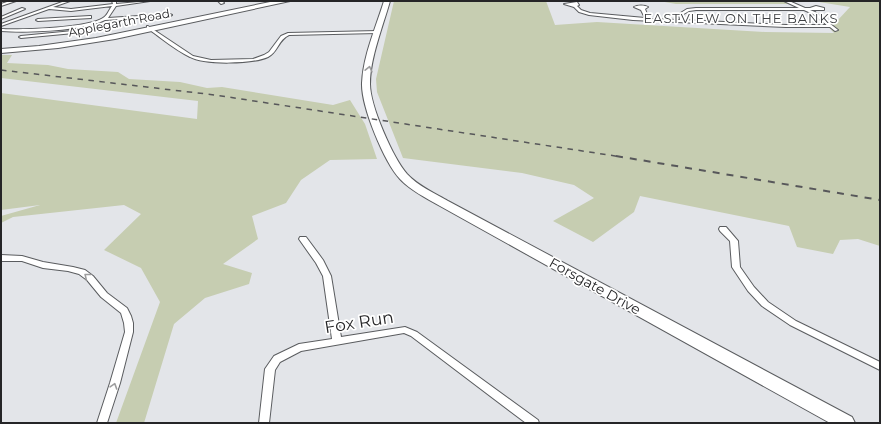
<svg xmlns="http://www.w3.org/2000/svg" width="881" height="424" font-family="Montserrat,sans-serif">
<style>
.green{fill:#c6cdb1}
.lines{fill:none;stroke-linecap:round;stroke-linejoin:round}
.minor-casing{stroke:#5a5c5f;stroke-width:2}
.secondary-casing{stroke:#5a5c5f;stroke-width:2}
.primary-casing{stroke:#5a5c5f;stroke-width:2}
.minor{fill:#fff;fill-rule:evenodd}
.secondary{fill:#fff;fill-rule:evenodd}
.primary{fill:#fff;fill-rule:evenodd}
.rail-far1{stroke:#57575a;stroke-width:1.5;stroke-dasharray:5.5 5.5;stroke-linecap:butt}
.rail{stroke:#57575a;stroke-width:2;stroke-dasharray:7 7;stroke-linecap:butt}
.oneway{stroke:#9d9d9e}
.labels{text-anchor:middle;stroke-width:3.5;stroke-linejoin:round;paint-order:stroke}
.far-street-label{font-size:12px;fill:#252527;stroke:#fff}
.far-neighbourhood-label{font-size:13px;letter-spacing:1px;fill:#3e4043;stroke:#fff}
.street-label{font-size:14px;fill:#252527;stroke:#fff}
.near-street-label{font-size:17px;fill:#252527;stroke:#fff}
</style>
<rect width="100%" height="100%" fill="#e3e5e9"/>
<g class="green">
<path d="M394 1H546L555 25 597 22 765 32 834 33 821 19 837 21 850 7 819 2 804 1H880V246L858 239 840 240 833 254 797 247 789 226 640 196 634 212 593 242 553 221 594 198 574 185 522 173 403 158 377 92 376 79Z"/>
<path d="M659 1H802H790L794 4H676Z"/>
<path d="M1 55H12L7 63 48 65 68 69 118 72 129 79 180 82 207 88 222 87 333 105 350 100 365 124 377 159 330 160 301 180 286 203 252 216 258 239 223 264 252 273 249 284 205 298 174 324 144 423H116L160 302 141 268 104 250 141 214 124 205 13 217 1 223V216L40 205 1 210V93L197 119 198 101 1 78Z"/>
</g>
<g class="lines">
<defs>
<g id="minor">
<path d="M10 1H16L1 6V4Z"/>
<path d="M65 1H70L53 7 71 9 113 4 112 1H116V4L150 1 116 6 108 18 170 14 172 15 170 16 105 20C83 31 27 33 1 31V29C20 30 88 28 103 18 107 16 109 10 112 6L71 11 49 9 1 26V24Z"/>
<path d="M218 1H222L224 3 221 4Z"/>
<path d="M784 1H789L805 8H810L816 6 824 8V10H810L815 12 838 30 835 31 830 27H786L633 20 589 15 579 12 574 7 564 4 577 2 579 5 577 6 581 10 590 13 645 18 641 10 634 7C637 5 645 5 648 7L645 9 649 19 680 20 679 14 687 9 696 8H799ZM696 10H804L813 14 827 25H786L684 20 682 15 689 11Z"/>
<path d="M22 8 25 9 1 19V17Z"/>
<path d="M90 16H91V18L38 21 36 20 38 19Z"/>
<path d="M148 26 193 56 211 60 253 59 264 55 269 52 281 36 288 33 378 31 380 32 378 33 289 35C278 40 278 52 268 57 253 64 204 65 190 57 175 50 160 37 147 28V26Z"/>
<path d="M73 31H74V33L21 38 19 37 21 36Z"/>
<path d="M720 227H726L738 241 740 267 754 287 768 302 796 321 880 362V370L790 325 762 306 748 291 732 267 730 241 720 231 719 229Z"/>
<path d="M300 237H306L323 260 331 276 341 337 405 327 417 332 538 420 539 423H526L411 336 404 333 301 351 280 362 275 370 269 423H259L265 369 274 356 299 344 332 339 323 276 316 263 299 239Z"/>
<path d="M1 255 22 256 43 262 73 267 85 270 93 276 107 293 127 308 131 316 133 323V332L120 383 107 423H97L110 383 125 332 124 323 121 313 101 297 87 280 79 274 68 271 43 268 22 261H1Z"/>
</g>
<path id="secondary" d="M275 1H290L115 39 58 48 1 53V49L39 46 96 38Z"/>
<path id="primary" d="M384 1H390C383 26 370 58 370 84 370 106 393 158 407 174 418 186 434 193 448 201L852 417 855 423H830L440 206C426 198 410 190 400 179 384 162 361 106 362 83 363 56 376 27 384 1Z"/>
</defs>
<use href="#minor" class="minor-casing"/>
<use href="#secondary" class="secondary-casing"/>
<use href="#primary" class="primary-casing"/>
<use href="#minor" class="minor"/>
<use href="#secondary" class="secondary"/>
<use href="#primary" class="primary"/>
<path class="rail-far1" d="M1 70 215 95 622 157"/>
<path class="rail" d="M616 156 880 200"/>
</g>
<defs><path id="oneway-chevron" d="M-2-3.5L2.5 0L-2 3.5" fill="none" stroke-width="1.6" stroke-linecap="round" stroke-linejoin="round"/></defs>
<g class="oneway">
<use href="#oneway-chevron" transform="translate(369 69) rotate(-77)"/>
<use href="#oneway-chevron" transform="translate(87 276) rotate(-141)"/>
<use href="#oneway-chevron" transform="translate(114 386) rotate(-72)"/>
</g>
<g class="labels">
<g class="far-street-label">
<text transform="translate(119 23) rotate(-11)" y="4">Applegarth Road</text>
</g>
<g class="far-neighbourhood-label">
<text x="741" y="23">EASTVIEW ON THE BANKS</text>
</g>
<g class="street-label">
<text transform="translate(595 286) rotate(29)" y="5">Forsgate Drive</text>
</g>
<g class="near-street-label">
<text transform="translate(359 322) rotate(-9)" y="6">Fox Run</text>
</g>
</g>
<rect width="881" height="424" fill="none" stroke="#252527" stroke-width="4"/>
</svg>
